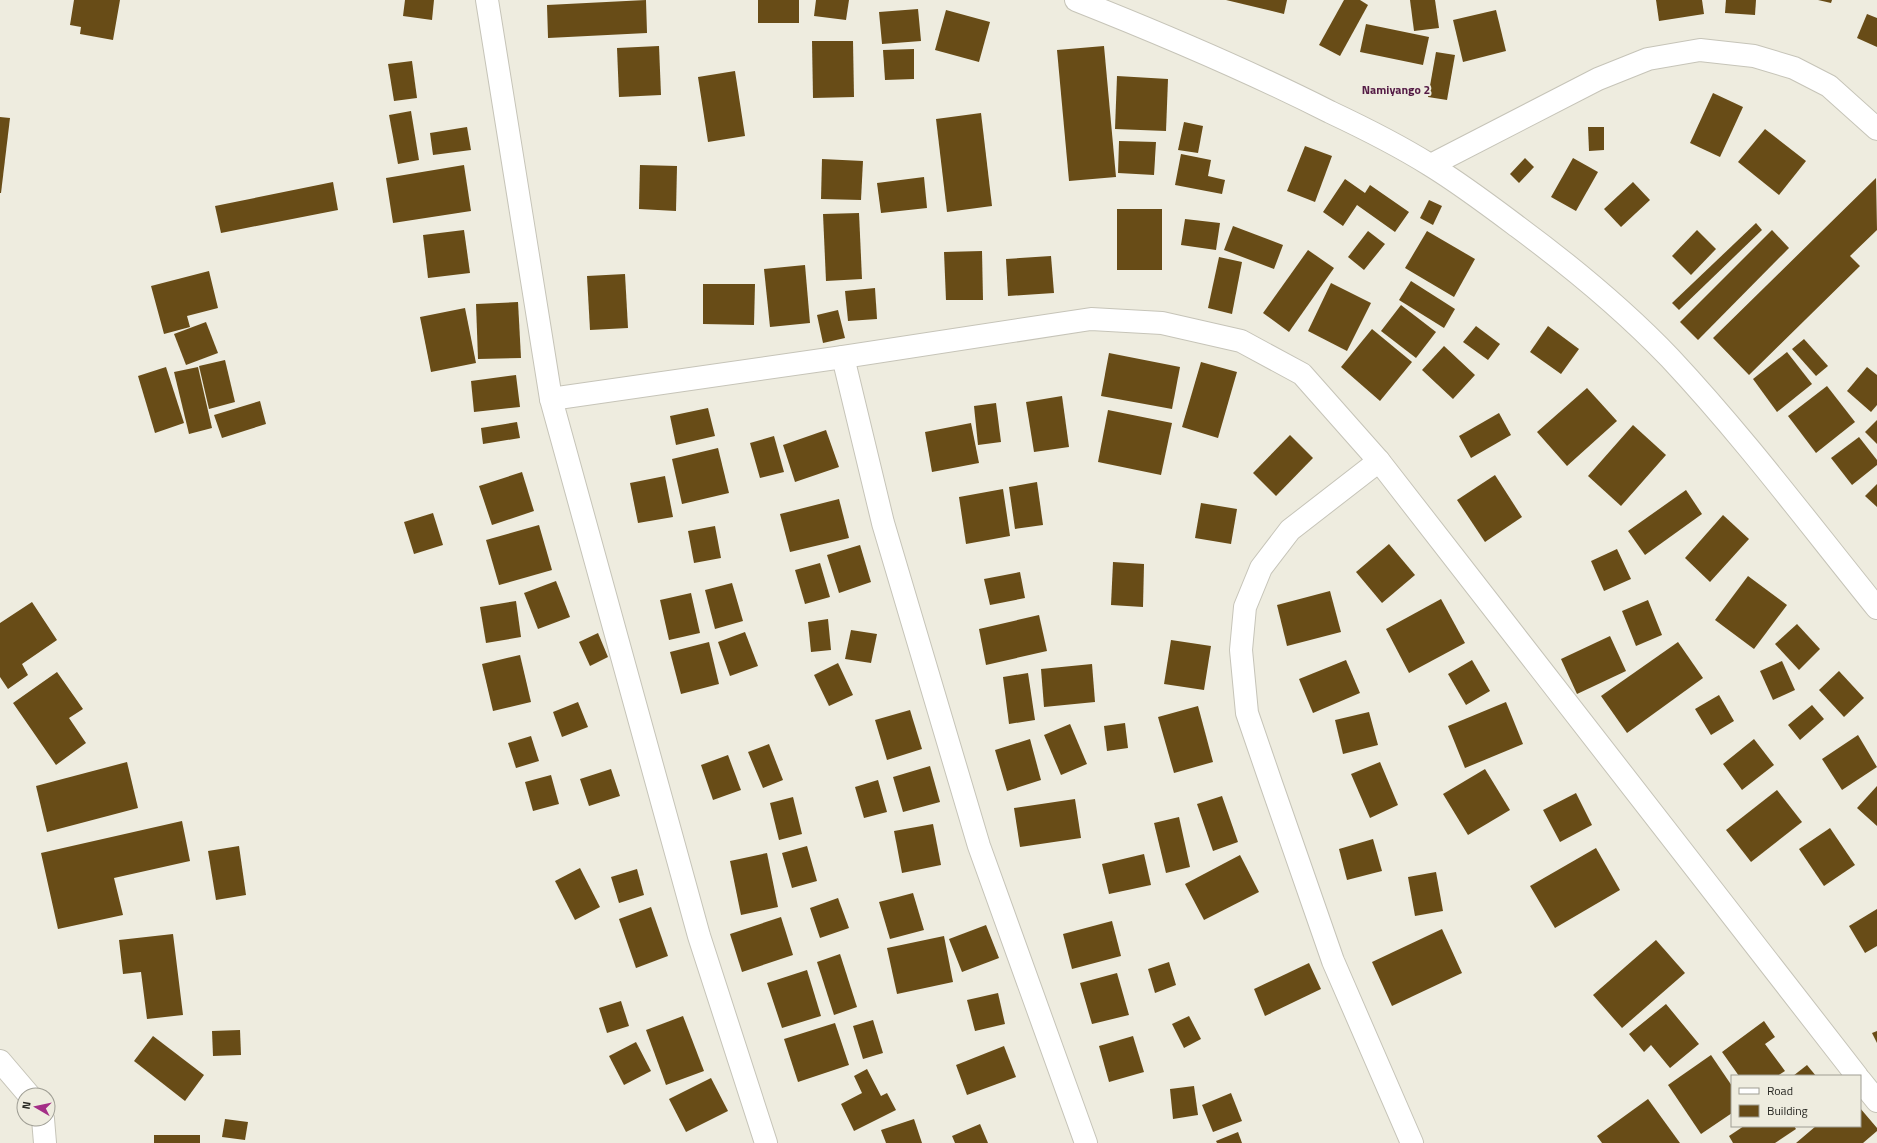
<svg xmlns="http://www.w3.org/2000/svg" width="1877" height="1143" font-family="'Titillium Web',sans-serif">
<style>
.building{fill:#684c17}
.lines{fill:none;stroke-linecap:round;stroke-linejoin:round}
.minor-casing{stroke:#c6c4b8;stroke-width:24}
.minor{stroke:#fff;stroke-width:22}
.labels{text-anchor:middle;stroke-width:4;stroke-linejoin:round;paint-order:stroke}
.quarter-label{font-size:12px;font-weight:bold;fill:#541b45;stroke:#eeecdf}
</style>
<rect width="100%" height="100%" fill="#eeecdf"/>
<g class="building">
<path d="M74 0H120L113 40 80 34 81 27 70 25Z"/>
<path d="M405 0H434L432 20 403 16Z"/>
<path d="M646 0 647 33 548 38 547 5Z"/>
<rect x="758" y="0" width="41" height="23"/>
<path d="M816 0H849L846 20 814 16Z"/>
<path d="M1226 0H1287L1284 14Z"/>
<path d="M1344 0H1360L1368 5 1340 56 1319 45Z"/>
<path d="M1410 0H1435L1439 28 1414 31Z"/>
<path d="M1656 0H1702L1704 14 1659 21Z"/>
<path d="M1726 0H1756L1755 15 1725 13Z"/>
<path d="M1818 0H1832L1831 3Z"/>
<path d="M918 9 921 41 882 44 879 12Z"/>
<path d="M946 10 990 22 979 62 935 50Z"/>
<path d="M1496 10 1506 51 1463 62 1453 20Z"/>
<path d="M1867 14 1877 18V47L1857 38Z"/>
<path d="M1366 24 1429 37 1423 65 1360 52Z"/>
<path d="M812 41H853L854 97 813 98Z"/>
<path d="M659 46 661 95 619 97 617 48Z"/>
<path d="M1104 46 1116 177 1069 181 1057 50Z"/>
<path d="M914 49V79L885 80 883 50Z"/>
<path d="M1436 52 1455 55 1447 100 1428 97Z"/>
<path d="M412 61 417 98 394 101 388 64Z"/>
<path d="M735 71 745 136 708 142 698 77Z"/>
<path d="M1117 76 1168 79 1166 131 1115 129Z"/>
<path d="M1713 93 1743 107 1720 157 1690 143Z"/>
<path d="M411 111 419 160 398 164 389 115Z"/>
<path d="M981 113 992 206 947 212 936 119Z"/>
<path d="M0 117 10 118 1 193H0Z"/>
<path d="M1184 122 1203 126 1198 153 1178 150Z"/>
<path d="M467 127 471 150 433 155 430 133Z"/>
<path d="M1588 127H1604V150L1589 151Z"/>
<path d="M1765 129 1806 161 1779 195 1738 162Z"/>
<path d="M1119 141 1156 142 1154 175 1118 173Z"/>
<path d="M1305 146 1332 156 1315 202 1287 191Z"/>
<path d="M1181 154 1211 160 1208 176 1225 180 1222 194 1175 185Z"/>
<path d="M1525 158 1534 167 1519 183 1510 174Z"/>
<path d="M1573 158 1598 172 1576 211 1551 197Z"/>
<path d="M822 159 863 161 861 200 821 199Z"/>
<path d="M464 165 471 211 393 223 386 178Z"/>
<path d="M640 165 677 166 676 211 639 209Z"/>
<path d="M924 177 927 208 881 213 877 183Z"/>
<path d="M1876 178 1877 230 1850 256 1860 266 1749 375 1713 338Z"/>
<path d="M1345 179 1365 193 1370 185 1409 212 1395 232 1357 205 1343 226 1323 212Z"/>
<path d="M333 182 338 210 221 233 215 206Z"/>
<path d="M1633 182 1650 200 1621 227 1604 209Z"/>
<path d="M1429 200 1442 206 1433 225 1420 218Z"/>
<rect x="1117" y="209" width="45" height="61"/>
<path d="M859 213 862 279 826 281 823 214Z"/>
<path d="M1185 219 1220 223 1216 250 1181 245Z"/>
<path d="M1756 223 1762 230 1679 310 1672 303Z"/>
<path d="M1233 226 1283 245 1274 269 1224 250Z"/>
<path d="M464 230 470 273 428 278 423 235Z"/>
<path d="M1697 230 1716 249 1691 275 1672 256Z"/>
<path d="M1772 230 1789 248 1698 340 1680 322Z"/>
<path d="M1368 231 1385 244 1364 270 1348 257Z"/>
<path d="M1427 231 1475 259 1454 297 1405 268Z"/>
<path d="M1308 250 1334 268 1289 332 1263 313Z"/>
<path d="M982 251 983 300H946L944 252Z"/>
<path d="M1051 256 1054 293 1008 296 1006 259Z"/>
<path d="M1219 257 1242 262 1232 314 1208 308Z"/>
<path d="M805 265 810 323 770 327 764 269Z"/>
<path d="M209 271 218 308 187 316 190 327 164 334 151 286Z"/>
<path d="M625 274 628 328 590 330 587 276Z"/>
<path d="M1411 281 1455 309 1444 328 1399 300Z"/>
<path d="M1331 283 1371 303 1347 351 1308 331Z"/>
<path d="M703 284H755L754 325 703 324Z"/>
<path d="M875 288 877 319 848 321 845 291Z"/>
<path d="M518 302 521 358 478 359 476 304Z"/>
<path d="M1401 305 1436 332 1416 358 1381 331Z"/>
<path d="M465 308 476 363 431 372 420 317Z"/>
<path d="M838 310 845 338 823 343 817 315Z"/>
<path d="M206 322 218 353 186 365 174 334Z"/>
<path d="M1476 326 1500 344 1488 360 1463 342Z"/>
<path d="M1548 326 1579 349 1561 374 1530 352Z"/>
<path d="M1372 329 1412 362 1380 401 1341 367Z"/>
<path d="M1804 339 1828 366 1816 376 1792 349Z"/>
<path d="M1444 346 1475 375 1453 399 1422 370Z"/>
<path d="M1787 352 1812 384 1777 412 1753 379Z"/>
<path d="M1109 353 1180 367 1172 409 1101 396Z"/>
<path d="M225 360 235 402 209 409 199 366Z"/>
<path d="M1201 362 1237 372 1218 438 1182 427Z"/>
<path d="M166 367 184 423 155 433 138 376Z"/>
<path d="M198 367 212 428 189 434 174 372Z"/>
<path d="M1867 367 1877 375V405L1871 412 1847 391Z"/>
<path d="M516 375 520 407 474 412 471 381Z"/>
<path d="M1827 386 1855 422 1816 453 1788 416Z"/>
<path d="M1587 388 1617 421 1567 466 1537 432Z"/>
<path d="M1062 396 1069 447 1034 452 1026 402Z"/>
<path d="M260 401 266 424 222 438 214 415Z"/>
<path d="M996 403 1001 442 978 445 974 406Z"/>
<path d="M708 408 715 436 676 445 670 416Z"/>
<path d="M1108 410 1172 423 1161 475 1098 462Z"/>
<path d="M1499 413 1511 435 1471 458 1459 436Z"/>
<path d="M1877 420V444L1865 432Z"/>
<path d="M517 422 520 438 483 444 481 428Z"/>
<path d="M971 423 979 463 932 472 925 432Z"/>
<path d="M1633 425 1666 455 1621 506 1588 476Z"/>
<path d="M826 430 839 467 795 482 783 445Z"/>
<path d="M1290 435 1313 458 1276 496 1253 473Z"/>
<path d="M774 436 784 472 760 478 750 443Z"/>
<path d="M1859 437 1877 460V465L1852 485 1831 458Z"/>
<path d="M718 448 729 493 682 504 672 459Z"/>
<path d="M522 472 534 511 492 525 479 486Z"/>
<path d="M1495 475 1522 517 1485 542 1457 500Z"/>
<path d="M665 476 673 517 638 523 630 483Z"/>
<path d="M1037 482 1043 525 1015 529 1009 487Z"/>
<path d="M1877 484V507L1865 496Z"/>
<path d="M1003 489 1010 536 966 544 959 497Z"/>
<path d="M1686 490 1702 514 1645 555 1628 531Z"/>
<path d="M839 499 849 538 790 552 780 514Z"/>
<path d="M1201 503 1237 509 1231 544 1195 538Z"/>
<path d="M433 513 443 545 414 554 404 522Z"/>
<path d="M1723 515 1749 539 1710 582 1685 558Z"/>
<path d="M539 525 552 570 499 585 486 540Z"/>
<path d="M715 526 721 558 694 563 688 531Z"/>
<path d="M1389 544 1415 575 1382 603 1356 572Z"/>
<path d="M860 545 871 582 839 593 827 555Z"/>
<path d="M1617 549 1631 579 1604 591 1591 561Z"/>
<path d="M1113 562 1144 564 1143 607 1111 605Z"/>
<path d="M820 563 830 597 805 604 795 570Z"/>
<path d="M1020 572 1025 598 990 605 984 579Z"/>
<path d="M1748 576 1787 605 1754 649 1715 620Z"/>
<path d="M556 581 570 617 538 629 524 593Z"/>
<path d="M732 583 743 621 715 629 705 590Z"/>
<path d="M1330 591 1341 632 1287 646 1277 605Z"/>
<path d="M691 593 700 633 669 640 660 600Z"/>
<path d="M1441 599 1465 643 1409 673 1386 629Z"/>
<path d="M1648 600 1662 635 1636 646 1622 611Z"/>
<path d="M516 601 521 637 486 643 480 607Z"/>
<path d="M32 602 57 640 22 664 28 675 8 689 0 677V623Z"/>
<path d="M1039 615 1047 651 986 665 979 629Z"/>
<path d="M828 619 831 650 811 652 808 622Z"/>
<path d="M1797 624 1820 649 1799 670 1775 644Z"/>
<path d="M851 630 877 634 871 663 845 659Z"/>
<path d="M745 632 758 666 730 676 718 642Z"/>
<path d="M598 633 608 657 590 666 579 642Z"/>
<path d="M1610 636 1626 671 1577 694 1561 659Z"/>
<path d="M1171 640 1211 646 1204 690 1164 684Z"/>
<path d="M709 642 719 684 681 694 670 652Z"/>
<path d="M1678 642 1703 678 1627 733 1601 696Z"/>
<path d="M520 655 531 702 493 711 482 664Z"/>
<path d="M1346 660 1360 693 1313 713 1299 679Z"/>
<path d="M1472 660 1490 691 1466 705 1448 674Z"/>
<path d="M1782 661 1795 690 1773 700 1760 671Z"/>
<path d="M838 663 853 695 829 706 814 675Z"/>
<path d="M1092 664 1095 702 1044 707 1041 669Z"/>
<path d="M1839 671 1864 698 1844 717 1819 690Z"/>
<path d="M57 672 83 709 69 718 86 743 56 765 13 703Z"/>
<path d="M1028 673 1035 720 1009 724 1003 677Z"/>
<path d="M1719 695 1734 721 1711 735 1695 709Z"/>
<path d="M578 702 588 727 562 737 553 712Z"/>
<path d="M1506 702 1523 744 1465 768 1448 726Z"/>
<path d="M1812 705 1824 719 1800 740 1788 725Z"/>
<path d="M1198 706 1213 762 1174 773 1158 717Z"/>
<path d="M910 710 922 749 887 760 875 720Z"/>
<path d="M1369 712 1378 745 1343 754 1335 720Z"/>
<path d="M1125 723 1128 748 1107 751 1104 726Z"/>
<path d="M1070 724 1087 764 1061 775 1044 735Z"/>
<path d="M1858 735 1877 767 1842 790 1822 759Z"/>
<path d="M531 736 539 761 516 768 508 743Z"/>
<path d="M1030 739 1041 780 1007 791 995 750Z"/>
<path d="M1754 739 1774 765 1742 790 1723 764Z"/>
<path d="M769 744 783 780 763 788 748 752Z"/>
<path d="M728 755 741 790 713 800 701 765Z"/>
<path d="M127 762 138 808 47 832 36 786Z"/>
<path d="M1380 762 1398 805 1370 818 1351 774Z"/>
<path d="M930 766 940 802 903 812 893 777Z"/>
<path d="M611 769 620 796 589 806 580 779Z"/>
<path d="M1485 769 1510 810 1468 835 1443 794Z"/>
<path d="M551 775 559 804 533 811 525 782Z"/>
<path d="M878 780 887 812 864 818 855 787Z"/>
<path d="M1877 786V826L1857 808Z"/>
<path d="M1777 790 1802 822 1751 862 1726 830Z"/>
<path d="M1576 793 1592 825 1560 842 1543 810Z"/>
<path d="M1222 796 1238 842 1213 851 1197 804Z"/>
<path d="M793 797 802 834 779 840 770 803Z"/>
<path d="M1075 799 1081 838 1020 847 1014 808Z"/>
<path d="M1179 817 1190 867 1166 873 1154 823Z"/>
<path d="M182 821 190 861 114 878 123 915 58 929 41 853Z"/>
<path d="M933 824 941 865 902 873 894 831Z"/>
<path d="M1830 828 1855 865 1824 886 1799 849Z"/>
<path d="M1373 839 1382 871 1347 880 1339 849Z"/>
<path d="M239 846 246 895 216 900 208 851Z"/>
<path d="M807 846 817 881 792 888 782 853Z"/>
<path d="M1596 848 1620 890 1555 928 1530 886Z"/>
<path d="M767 853 778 907 741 915 730 861Z"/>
<path d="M1144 854 1151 885 1109 894 1102 864Z"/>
<path d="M1240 855 1259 892 1204 920 1185 884Z"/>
<path d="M580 868 600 907 575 920 555 881Z"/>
<path d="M637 869 644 895 619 903 611 877Z"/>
<path d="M1436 872 1443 911 1415 916 1408 877Z"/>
<path d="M913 893 924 930 890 939 879 902Z"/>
<path d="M838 898 849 928 820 938 810 908Z"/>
<path d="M651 907 668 956 636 968 619 919Z"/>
<path d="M1877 909V946L1865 953 1849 926Z"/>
<path d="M781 917 793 955 742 972 730 934Z"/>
<path d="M1112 921 1121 956 1072 969 1063 934Z"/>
<path d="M986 925 999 958 962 972 949 939Z"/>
<path d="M1442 929 1462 973 1392 1006 1372 962Z"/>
<path d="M173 934 183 1015 147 1019 141 972 123 974 119 940Z"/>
<path d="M944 936 953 982 897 994 887 948Z"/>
<path d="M1656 940 1685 973 1622 1028 1593 995Z"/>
<path d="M840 954 857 1007 834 1015 817 962Z"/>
<path d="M1169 962 1176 985 1155 993 1148 969Z"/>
<path d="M1309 963 1321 989 1265 1016 1254 989Z"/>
<path d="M807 970 821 1016 782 1028 767 983Z"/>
<path d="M1117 973 1129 1015 1092 1024 1080 983Z"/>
<path d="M998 993 1005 1024 975 1031 967 1000Z"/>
<path d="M621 1001 629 1026 607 1033 599 1008Z"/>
<path d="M1666 1004 1699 1044 1670 1068 1651 1045 1644 1052 1629 1034Z"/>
<path d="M683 1016 704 1071 666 1085 646 1030Z"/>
<path d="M1189 1016 1201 1039 1184 1048 1172 1024Z"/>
<path d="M873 1020 883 1053 863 1059 853 1026Z"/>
<path d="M1764 1021 1775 1037 1765 1044 1785 1071 1777 1076H1739L1722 1052Z"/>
<path d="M835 1023 849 1065 798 1082 784 1039Z"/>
<path d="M240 1030 241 1055 213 1056 212 1031Z"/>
<path d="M1877 1031V1043L1872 1033Z"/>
<path d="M153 1036 204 1075 185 1101 134 1061Z"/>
<path d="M1133 1036 1144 1072 1109 1082 1099 1046Z"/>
<path d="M636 1042 651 1071 624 1085 609 1056Z"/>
<path d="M1004 1046 1016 1077 967 1095 956 1065Z"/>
<path d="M1711 1055 1732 1086V1113L1701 1134 1668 1085Z"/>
<path d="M1807 1065 1816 1076H1793Z"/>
<path d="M867 1069 881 1096 887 1093 896 1110 854 1131 841 1104 862 1093 854 1076Z"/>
<path d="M711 1078 728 1111 686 1132 669 1099Z"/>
<path d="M1194 1086 1198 1115 1173 1119 1170 1089Z"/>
<path d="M1231 1093 1242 1121 1213 1132 1202 1105Z"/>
<path d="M1648 1099 1680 1143H1602L1597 1136Z"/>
<path d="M1860 1108 1877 1128V1131L1863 1143H1796L1816 1126H1860Z"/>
<path d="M225 1119 248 1122 245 1140 222 1137Z"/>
<path d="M914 1119 922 1143H886L881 1130Z"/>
<path d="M980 1124 988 1143H955L952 1136Z"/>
<path d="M1744 1126H1794L1796 1129 1775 1143H1733L1729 1136Z"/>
<path d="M1238 1132 1242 1143H1217L1216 1141Z"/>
<rect x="154" y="1135" width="46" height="8"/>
</g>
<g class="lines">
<defs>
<g id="minor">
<path d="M487 0 551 399 699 936 766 1143"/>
<path d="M1076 0C1162 34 1247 70 1330 112 1364 128 1398 145 1430 165 1461 184 1490 206 1518 227 1572 267 1624 310 1670 358 1744 437 1809 524 1877 608"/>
<path d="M1431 165 1598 79 1648 59 1700 50 1754 56 1794 68 1829 86 1877 129"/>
<path d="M843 357 883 523 979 846 1086 1143"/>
<path d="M551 399 843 357 1091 319 1162 323 1241 341 1302 374 1379 461 1290 530 1261 568 1245 607 1241 650 1247 713 1271 783 1333 961 1412 1143"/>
<path d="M1379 461 1857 1076"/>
<path d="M0 1061 29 1095"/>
<path d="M1860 1080 1877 1101"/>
<path d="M43 1119 45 1143"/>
</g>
</defs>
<use href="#minor" class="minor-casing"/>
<use href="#minor" class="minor"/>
</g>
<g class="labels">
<g class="quarter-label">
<text x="1396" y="94">Namiyango 2</text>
</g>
</g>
<rect x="1731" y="1075" width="130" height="52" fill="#eeecdf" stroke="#9f9e94"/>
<rect x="1739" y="1088" width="20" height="6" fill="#ffffff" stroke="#9f9e94"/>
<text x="1767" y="1095" font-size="12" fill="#292924">Road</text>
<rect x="1739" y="1105" width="20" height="12" fill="#684c17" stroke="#9f9e94"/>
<text x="1767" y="1115" font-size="12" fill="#292924">Building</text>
<g transform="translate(36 1107) rotate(279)"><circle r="19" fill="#eeecdf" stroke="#9f9e94"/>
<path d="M0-3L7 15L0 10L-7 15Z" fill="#a42e87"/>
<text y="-6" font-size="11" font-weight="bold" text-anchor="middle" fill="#292924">N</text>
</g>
</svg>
